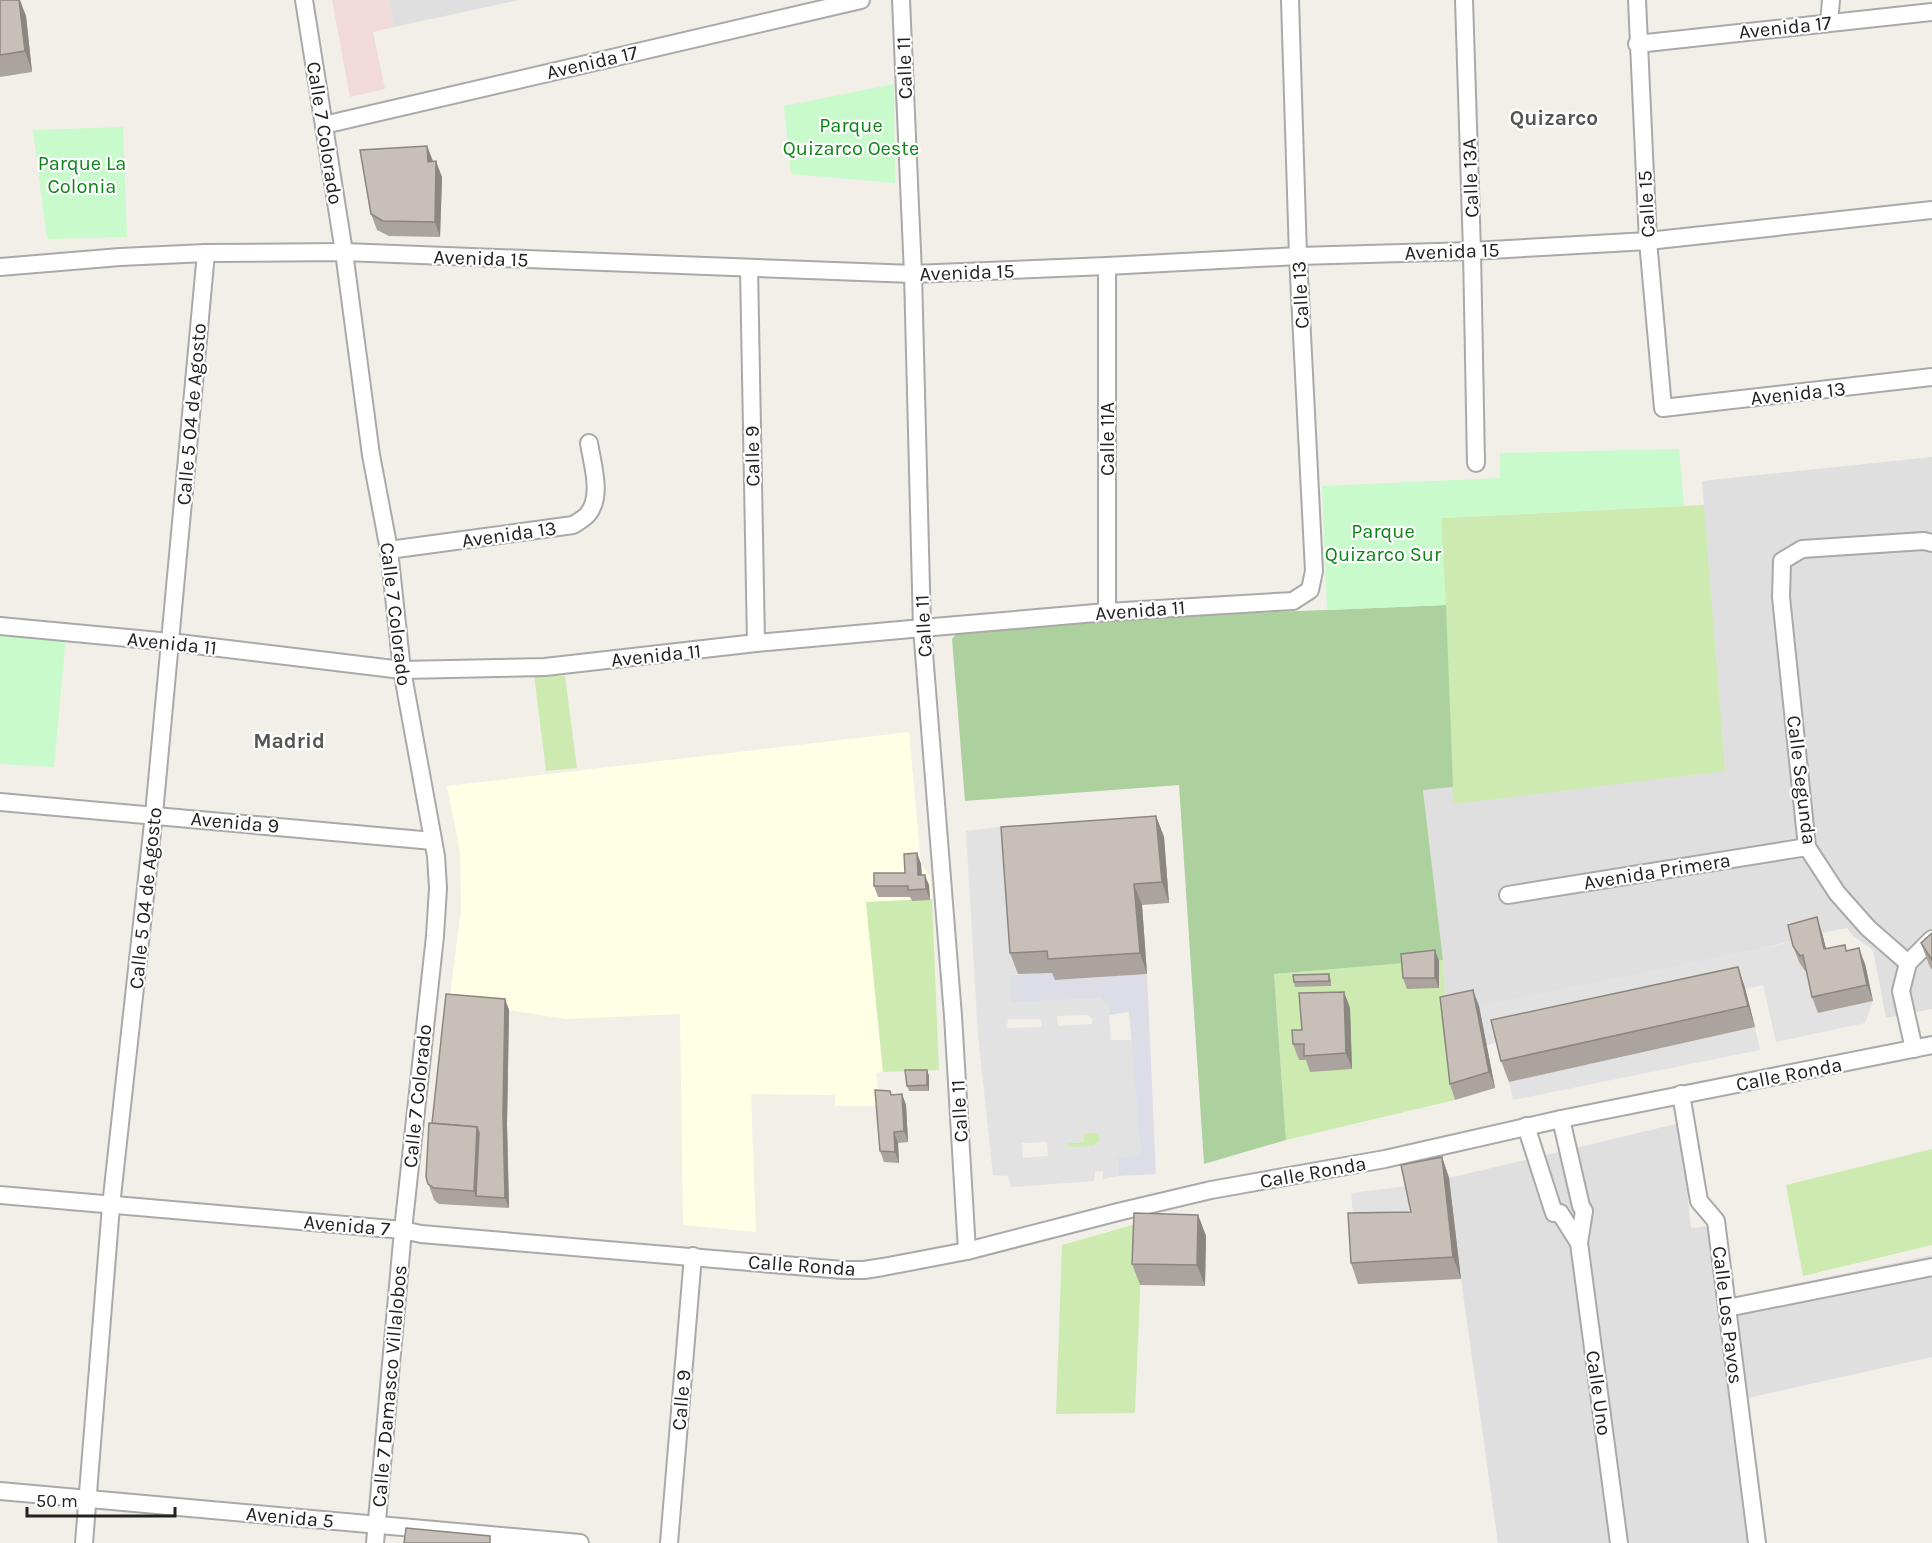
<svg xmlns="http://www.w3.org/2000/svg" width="1932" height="1543" font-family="Karla,sans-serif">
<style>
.residential{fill:#e0dfdf}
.commercial{fill:#f2dad9}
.education{fill:#ffffe5}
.grass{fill:#cdebb0}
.forest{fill:#add19e}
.park{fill:#c8facc}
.parking{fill:#e2e2e2;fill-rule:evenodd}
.plaza{fill:#dddde8}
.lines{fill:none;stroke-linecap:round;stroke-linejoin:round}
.street-casing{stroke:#a9a9a9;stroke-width:20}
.street{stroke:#fff;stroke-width:16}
.wall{fill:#aba49e}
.shaded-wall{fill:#8b8681}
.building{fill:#c7bfb8;stroke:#8b8681;stroke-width:1.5}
.labels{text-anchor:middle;stroke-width:4.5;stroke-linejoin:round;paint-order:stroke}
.street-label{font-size:20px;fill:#222;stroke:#fff}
.park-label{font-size:20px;fill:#0c8416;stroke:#fff}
.neighbourhood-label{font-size:21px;font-weight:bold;fill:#555;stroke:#fff}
</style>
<rect width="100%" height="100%" fill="#f2efe9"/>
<g class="residential">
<path d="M388 0H519L394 27Z"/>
<path d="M1932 457V1009L1886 1018 1873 950 1853 936 1847 928 1822 933 1756 950 1446 1013 1443 960 1423 789 1453 787V803L1724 771 1702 481Z"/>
<path d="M1680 1123 1691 1228 1707 1226 1748 1543H1498L1461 1279 1449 1178Z"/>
<path d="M1932 1255V1357L1748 1398 1735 1297Z"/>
</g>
<path class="commercial" d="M332 0H388L394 27 373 32 385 89 350 97Z"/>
<path class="education" d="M909 732 921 864 930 876 932 899 866 902 883 1072 876 1073 880 1106H835V1095L751 1094 756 1232 683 1225 680 1014 566 1019 509 1010 449 1004 461 910 460 852 447 786Z"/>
<g class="grass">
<path d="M1704 505 1725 771 1453 804 1441 518Z"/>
<path d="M534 675 565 676 577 768 546 771Z"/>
<path d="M932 899 939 1070 883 1072 866 902Z"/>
<path d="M1443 960 1446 1013 1455 1100 1286 1140 1274 974Z"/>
<path d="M1083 1133H1099V1142L1094 1146 1068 1148 1067 1143 1084 1142Z"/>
<path d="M1932 1149V1245L1803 1276 1786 1185Z"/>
<path d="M1143 1222 1135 1413 1056 1414 1062 1245Z"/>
</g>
<path class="forest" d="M1446 605 1453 787 1423 790 1443 960 1274 974 1286 1140 1204 1164 1179 785 965 801 952 639 963 625Z"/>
<g class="park">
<path d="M894 84 895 183 791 174 784 106Z"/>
<path d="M123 127 127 237 47 239 33 130Z"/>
<path d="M1679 449 1684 506 1441 518 1446 605 1327 610 1322 486 1500 478V453Z"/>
<path d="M0 630 66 636 54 767 0 764Z"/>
</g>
<g class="parking">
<path d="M1007 826 1018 974 1011 975 1104 1000 1108 1003 1111 1040H1132L1141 1156 1117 1157 1118 1176 1103 1179V1171H1095L1094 1181 1011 1187 1008 1176 993 1175 978 1035 966 831ZM1088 1015 1092 1018V1024L1058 1026 1057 1016ZM1040 1019 1042 1022V1027L1007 1028 1008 1019ZM1084 1133H1099V1142L1094 1146 1068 1147V1143L1084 1142ZM1047 1142 1048 1156 1023 1158 1022 1143Z"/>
<path d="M1794 941 1809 971 1818 1013 1873 1001 1865 1023 1776 1042 1763 985 1486 1045 1478 1006 1756 950Z"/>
<path d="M1755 1027 1760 1050 1513 1100 1509 1082Z"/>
<path d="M1408 1186 1418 1233 1355 1234 1351 1193Z"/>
</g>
<path class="plaza" d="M1055 972 1056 980 1147 974 1156 1174 1118 1176 1117 1157 1141 1155 1129 1012 1109 1015 1108 1003 1099 998 1011 1002V975Z"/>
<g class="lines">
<defs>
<g id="street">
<path d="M304 0 344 252 371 455 389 550 402 670 436 856 438 888 435 936 403 1230 375 1543"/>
<path d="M901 0 913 274 922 628 953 1016 967 1251"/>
<path d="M1464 0 1472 251 1476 463"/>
<path d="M1637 0 1648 241 1663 408 1932 377"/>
<path d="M1829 23 1831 0"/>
<path d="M1637 44 1932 12"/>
<path d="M324 125 861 0"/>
<path d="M1107 266V612"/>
<path d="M0 267 120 257 206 253 344 252 913 274 1107 266 1298 256 1472 251 1648 241 1932 210"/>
<path d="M749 268 756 643"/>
<path d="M389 550 573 525C578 522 585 518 588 514 603 496 592 463 589 443"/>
<path d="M0 626 170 642 402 670 545 667 756 643 922 628 1107 612 1293 601 1310 590 1314 571 1298 256 1290 0"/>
<path d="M0 802 433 841"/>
<path d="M1508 895 1807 847"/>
<path d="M1908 963 1868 928 1837 893 1807 847 1781 597 1782 561 1802 549 1924 541 1932 543"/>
<path d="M1914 1049 1901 991 1908 963 1932 939"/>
<path d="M1681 1094 1699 1201 1716 1221 1757 1543"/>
<path d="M1561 1119 1581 1206 1584 1211 1579 1243 1619 1543"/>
<path d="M1526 1126 1554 1213H1560L1579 1243"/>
<path d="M0 1195 403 1230 421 1234 843 1270H864L883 1267 967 1251 1118 1212 1211 1190 1385 1159 1561 1119 1932 1045"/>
<path d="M1727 1308 1932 1267"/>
<path d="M0 1491 580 1543"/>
<path d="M84 1543 111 1206 154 814 206 253"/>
<path d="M669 1543 693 1256"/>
</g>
</defs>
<use href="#street" class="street-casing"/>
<use href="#street" class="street"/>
</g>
<g class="wall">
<path d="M0 0 26 16 32 72 0 77Z"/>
<path d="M427 146 433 161 442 177 440 237 389 236 377 230 371 214Z"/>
<path d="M1156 816 1164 837 1169 903 1142 905 1147 974 1055 980 1052 973 1018 974 1010 953Z"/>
<path d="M917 853 921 864 922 875 929 885 930 900 912 901 910 897H878L874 886 905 873Z"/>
<path d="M1822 933 1826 948 1847 950 1865 964 1873 1001 1818 1013 1812 997 1807 971H1805L1799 962 1793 946Z"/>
<path d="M1932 933V970L1929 965 1921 943Z"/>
<path d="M1435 950 1439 961V988L1407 989 1403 978Z"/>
<path d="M1738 967 1745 988 1755 1027 1509 1082 1501 1061Z"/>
<path d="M1329 974 1331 980V986L1295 987 1294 982Z"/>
<path d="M1344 992 1350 1008 1352 1069 1310 1072 1306 1060H1299L1293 1044 1302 1030Z"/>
<path d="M505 999 509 1010 507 1125 509 1208 439 1204 434 1200 426 1177 432 1123Z"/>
<path d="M1479 1006 1495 1088 1455 1100 1450 1084Z"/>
<path d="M927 1070 929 1076V1091H909L907 1086Z"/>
<path d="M890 1091 892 1095 902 1094 906 1105 908 1142 898 1143 899 1163 884 1162 880 1151Z"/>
<path d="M1442 1157 1449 1178 1461 1279 1358 1284 1351 1263 1411 1212Z"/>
<path d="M1198 1215 1206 1236 1205 1286 1140 1285 1132 1264Z"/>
</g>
<g class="shaded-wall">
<path d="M19 0H20L26 16 32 72 25 51Z"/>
<path d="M427 146 433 162H428Z"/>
<path d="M436 161 442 177 440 237 435 222Z"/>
<path d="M1156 816 1164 837 1169 903 1162 882Z"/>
<path d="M917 853 921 864 922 886 918 875Z"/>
<path d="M925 875 929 885 930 900 926 889Z"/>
<path d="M1134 884 1142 905 1147 974 1140 953Z"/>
<path d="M1817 917 1822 933 1830 965 1824 949Z"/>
<path d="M1859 948 1865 964 1873 1001 1867 985Z"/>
<path d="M1435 950 1439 961V988L1435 978Z"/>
<path d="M1738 967 1745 988 1755 1027 1748 1006Z"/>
<path d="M1473 990 1479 1006 1495 1088 1489 1072Z"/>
<path d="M1344 992 1350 1008 1352 1069 1346 1053Z"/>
<path d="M505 999 509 1010 507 1125 509 1208 505 1198 503 1114Z"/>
<path d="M927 1070 929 1076V1091L927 1085Z"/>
<path d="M902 1094 906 1105 908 1142 904 1131Z"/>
<path d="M477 1127 482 1143 476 1196 474 1191Z"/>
<path d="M894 1132 898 1143 899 1163 895 1152Z"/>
<path d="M1442 1157 1449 1178 1461 1279 1453 1257Z"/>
<path d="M1198 1215 1206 1236 1205 1286 1197 1265Z"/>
</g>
<g class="building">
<path d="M0 0H19L25 51 0 55Z"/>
<path d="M427 146 428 162 436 161 435 222 383 221 371 214 360 150Z"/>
<path d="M1156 816 1162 882 1134 884 1140 953 1048 959 1047 951 1010 953 1001 827Z"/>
<path d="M917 853 918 875H925L926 889 908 890V886H874V873H905L904 854Z"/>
<path d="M1817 917 1824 949 1845 945 1846 951 1859 948 1867 985 1812 997 1803 955 1800 956 1793 946 1788 925Z"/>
<path d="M1932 933V960L1921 943Z"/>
<path d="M1435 950V978H1403L1401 954Z"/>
<path d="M1738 967 1748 1006 1501 1061 1491 1020Z"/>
<path d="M1329 974V981L1294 982 1293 975Z"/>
<path d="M1473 990 1489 1072 1450 1084 1440 997Z"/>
<path d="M1344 992 1346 1053 1304 1056V1044H1293L1292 1030H1302L1299 993Z"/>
<path d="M446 994 505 999 503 1114 505 1198 476 1196 479 1133 477 1127 432 1123Z"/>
<path d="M905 1070H927V1085L907 1086Z"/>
<path d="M875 1090 890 1091 891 1095 902 1094 904 1131 894 1132 895 1152 880 1151Z"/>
<path d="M429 1123 477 1127 474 1191 434 1188 428 1184 426 1177Z"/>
<path d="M1442 1157 1453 1257 1351 1263 1348 1213 1411 1212 1401 1165Z"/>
<path d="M1134 1213 1198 1215 1197 1265 1132 1264Z"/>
<path d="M406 1528 490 1536V1543H404Z"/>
</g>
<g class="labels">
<g class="street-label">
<text transform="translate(1785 27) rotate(-6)" y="7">Avenida 17</text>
<text transform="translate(592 62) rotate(-13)" y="7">Avenida 17</text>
<text transform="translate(904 68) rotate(-92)" y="7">Calle 11</text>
<text transform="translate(325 133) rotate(81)" y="7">Calle 7 Colorado</text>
<text transform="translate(1470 178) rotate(-92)" y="7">Calle 13A</text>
<text transform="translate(1646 204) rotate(-93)" y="7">Calle 15</text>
<text transform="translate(1452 251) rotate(-2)" y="7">Avenida 15</text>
<text transform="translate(481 258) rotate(2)" y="7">Avenida 15</text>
<text transform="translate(967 272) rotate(-2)" y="7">Avenida 15</text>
<text transform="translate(1300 295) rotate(-93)" y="7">Calle 13</text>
<text transform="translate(1798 393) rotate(-6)" y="7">Avenida 13</text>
<text transform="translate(191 414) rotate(-85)" y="7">Calle 5 04 de Agosto</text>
<text transform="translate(1107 439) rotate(-90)" y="7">Calle 11A</text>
<text transform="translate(752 456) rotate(-91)" y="7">Calle 9</text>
<text transform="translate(509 534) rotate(-8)" y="7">Avenida 13</text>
<text transform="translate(1140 610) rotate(-4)" y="7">Avenida 11</text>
<text transform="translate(396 614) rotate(83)" y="7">Calle 7 Colorado</text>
<text transform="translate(923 626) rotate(-93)" y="7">Calle 11</text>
<text transform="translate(172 643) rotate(6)" y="7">Avenida 11</text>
<text transform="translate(656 655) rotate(-6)" y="7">Avenida 11</text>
<text transform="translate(1802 780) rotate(83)" y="7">Calle Segunda</text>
<text transform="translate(235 822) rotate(5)" y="7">Avenida 9</text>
<text transform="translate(1657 871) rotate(-9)" y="7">Avenida Primera</text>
<text transform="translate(145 898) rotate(-84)" y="7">Calle 5 04 de Agosto</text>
<text transform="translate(1789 1074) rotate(-11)" y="7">Calle Ronda</text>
<text transform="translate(417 1096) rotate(-84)" y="7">Calle 7 Colorado</text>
<text transform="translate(959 1111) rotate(-93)" y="7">Calle 11</text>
<text transform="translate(1313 1172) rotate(-10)" y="7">Calle Ronda</text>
<text transform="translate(347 1225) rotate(5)" y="7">Avenida 7</text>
<text transform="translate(802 1265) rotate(4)" y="7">Calle Ronda</text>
<text transform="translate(1728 1315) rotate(83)" y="7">Calle Los Pavos</text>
<text transform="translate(389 1386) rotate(-85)" y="7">Calle 7 Damasco Villalobos</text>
<text transform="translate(1599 1393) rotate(82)" y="7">Calle Uno</text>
<text transform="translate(681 1400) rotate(-85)" y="7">Calle 9</text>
<text transform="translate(290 1517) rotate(5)" y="7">Avenida 5</text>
</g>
<g class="park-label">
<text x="851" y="132">Parque<tspan x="851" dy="23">Quizarco Oeste</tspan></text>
<text x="82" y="170">Parque La<tspan x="82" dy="23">Colonia</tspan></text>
<text x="1383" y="538">Parque<tspan x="1383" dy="23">Quizarco Sur</tspan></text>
</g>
<g class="neighbourhood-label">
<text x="1554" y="125">Quizarco</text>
<text x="289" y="748">Madrid</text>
</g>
</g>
<path d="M27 1507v9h148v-9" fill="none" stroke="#222222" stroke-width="3"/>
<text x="36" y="1507" font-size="18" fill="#222222" stroke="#ffffff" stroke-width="4.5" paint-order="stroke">50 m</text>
</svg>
